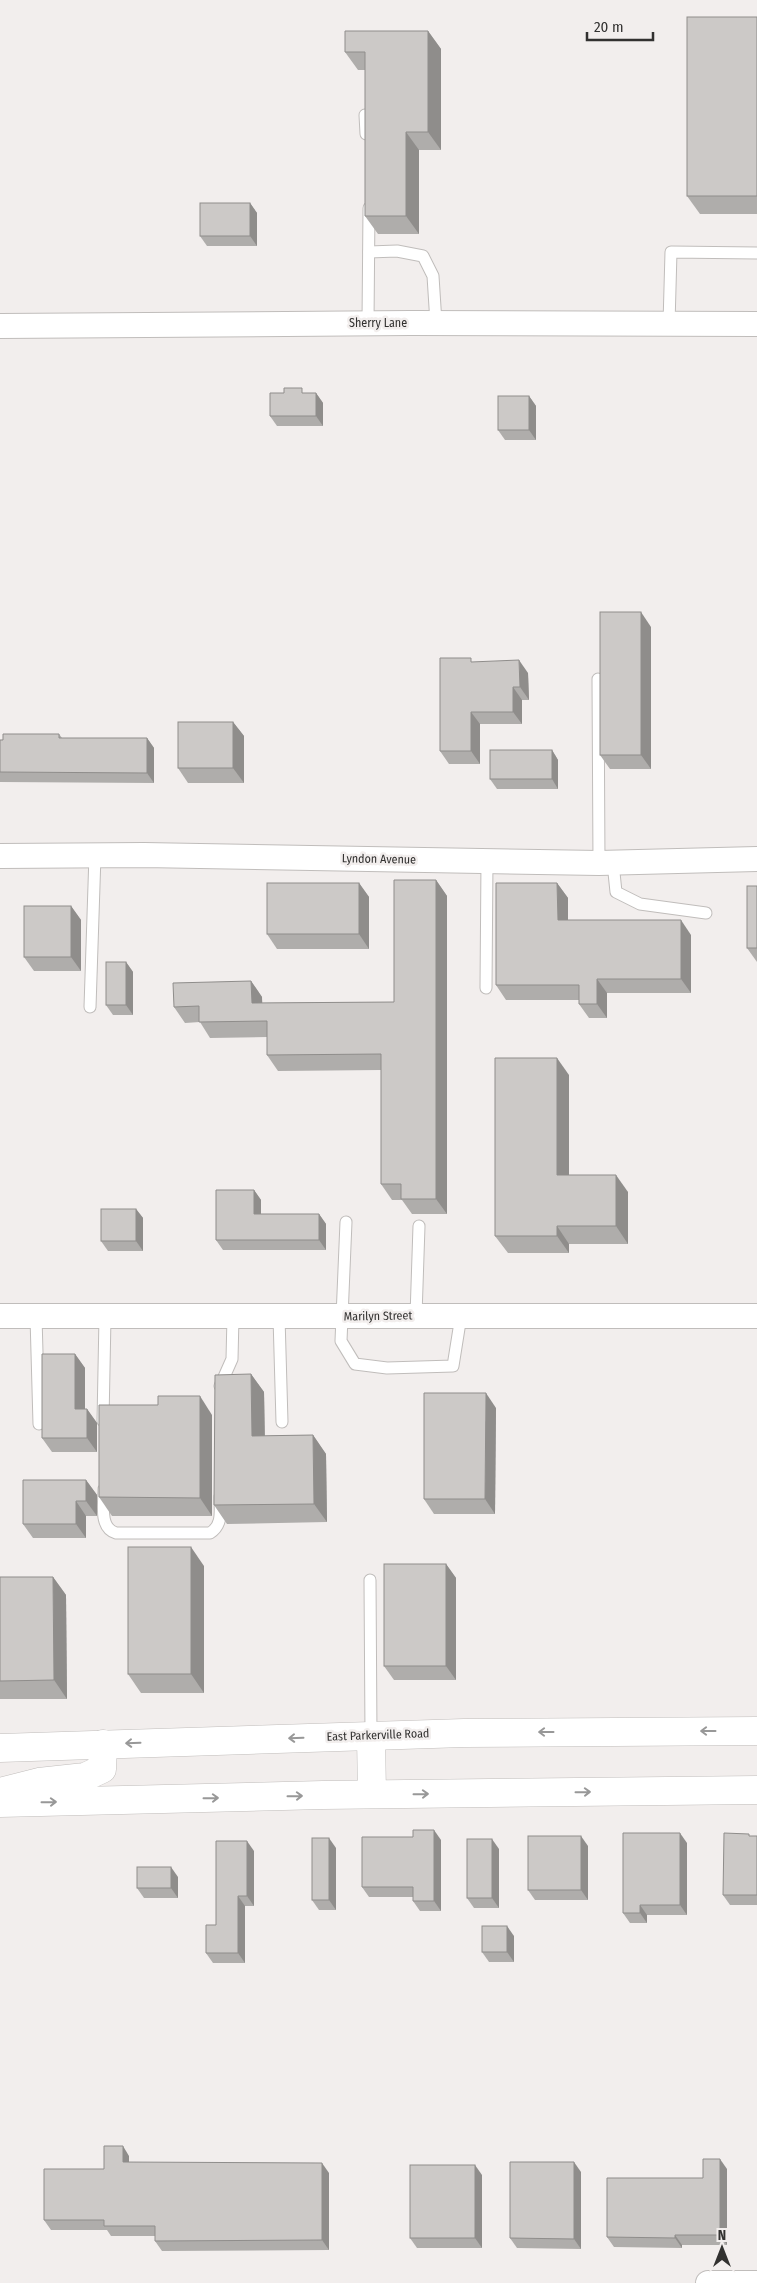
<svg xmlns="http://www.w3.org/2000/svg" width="757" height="2283" font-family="'Fira Sans Condensed',sans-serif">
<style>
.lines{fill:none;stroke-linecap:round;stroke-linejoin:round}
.service-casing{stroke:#c0bdbb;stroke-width:13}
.minor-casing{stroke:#c0bdbb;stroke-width:26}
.secondary-casing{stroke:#c0bdbb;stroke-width:29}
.service{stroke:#fff;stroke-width:11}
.minor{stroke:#fff;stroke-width:24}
.secondary{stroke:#fff;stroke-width:28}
.wall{fill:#afadab}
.shaded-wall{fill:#8f8d8b}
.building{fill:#ccc9c7;stroke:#8f8d8b}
.oneway{stroke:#989898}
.labels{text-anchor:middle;stroke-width:5;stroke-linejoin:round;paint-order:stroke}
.street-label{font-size:12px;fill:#323130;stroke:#f2eeed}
</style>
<rect width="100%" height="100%" fill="#f2eeed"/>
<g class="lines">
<defs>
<g id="service">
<path d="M365 115 366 134"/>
<path d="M369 252 397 251 423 256 433 276 436 323"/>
<path d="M368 323 369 208"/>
<path d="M669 324 671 252 757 253"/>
<path d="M598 679 599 863"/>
<path d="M613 863 616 892 640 904 706 913"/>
<path d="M486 988 487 861"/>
<path d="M90 1007 95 855"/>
<path d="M346 1222 341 1341 355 1364 387 1368 453 1366 461 1316"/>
<path d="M416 1316 419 1226"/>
<path d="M36 1317 39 1424"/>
<path d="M279 1317 282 1422"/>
<path d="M220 1386 232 1359 233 1317"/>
<path d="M103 1421 105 1317"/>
<path d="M104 1489C104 1504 99 1528 116 1533H210C223 1525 220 1511 220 1497"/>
<path d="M370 1580 371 1736"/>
</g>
<g id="minor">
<path d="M0 326 410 323 757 324"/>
<path d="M0 856 144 855 599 863 757 859"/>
<path d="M0 1316H757"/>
<path d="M708 2283H757"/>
</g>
<g id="secondary">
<path d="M371 1736 372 1794"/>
<path d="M0 1748 464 1733 757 1731"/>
<path d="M0 1792 39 1782 85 1777 102 1769 103 1744"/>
<path d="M0 1803 323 1795 757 1790"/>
</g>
</defs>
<use href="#service" class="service-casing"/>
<use href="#minor" class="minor-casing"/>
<use href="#secondary" class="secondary-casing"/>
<use href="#service" class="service"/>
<use href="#minor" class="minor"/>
<use href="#secondary" class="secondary"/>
</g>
<g class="wall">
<path d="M757 17V214H700L687 196Z"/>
<path d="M428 31 441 49V150H419V234H378L365 216V70H358L345 52Z"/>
<path d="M250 203 257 213V246H207L200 236Z"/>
<path d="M306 393H316L323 403V426H277L270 416Z"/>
<path d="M529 396 536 406V440H505L498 430Z"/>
<path d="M651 627V769H610L600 755Z"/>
<path d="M473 662 528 673 529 700H522V724H480V764H449L440 751Z"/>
<path d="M233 722 244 736V783H188L178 768Z"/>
<path d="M59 734 62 738H147L154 748V783L0 782V740Z"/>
<path d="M552 750 558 760V789H497L490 779Z"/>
<path d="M436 880 447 896V1214H412L402 1200H392L381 1184V1070L278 1071 267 1055V1037L210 1038 200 1022 185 1023 174 1007 251 981 262 997V1003L394 1002Z"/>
<path d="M359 883 369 897V949H277L267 934Z"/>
<path d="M557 883 568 898V920L691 935V993H607V1018H589L579 1004V1000H506L496 985Z"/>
<path d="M757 886V962L747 948Z"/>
<path d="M71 906 81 920V971H34L24 957Z"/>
<path d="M126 962 133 972V1015H113L106 1005Z"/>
<path d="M569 1075V1175L628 1192V1244H569V1253H508L495 1236Z"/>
<path d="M254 1190 261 1200V1214H319L326 1224V1250H223L216 1240Z"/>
<path d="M136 1209 143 1218V1251H108L101 1241Z"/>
<path d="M75 1354 85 1368V1409H87L97 1423V1452H52L42 1438Z"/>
<path d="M251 1374 264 1392 265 1436 313 1435 326 1454 327 1522 227 1524 214 1505Z"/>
<path d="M496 1408 495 1514H434L424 1499Z"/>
<path d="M212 1415V1516H112L99 1497Z"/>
<path d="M86 1480 97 1495V1516H86V1538H33L23 1524Z"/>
<path d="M446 1564 456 1578V1680H394L384 1666Z"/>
<path d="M204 1566V1693H141L128 1674Z"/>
<path d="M0 1577H53L66 1595 67 1699H0Z"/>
<path d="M751 1836H757V1905H730L723 1895Z"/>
<path d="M413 1837 441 1840V1911H420L413 1901V1897H369L362 1887Z"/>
<path d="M687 1843V1915H647V1923H630L623 1913Z"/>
<path d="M588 1846V1900H535L528 1890Z"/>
<path d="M336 1848V1910H319L312 1900Z"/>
<path d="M499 1849V1908H474L467 1898Z"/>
<path d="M254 1851V1906H245V1963H213L206 1953 216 1925Z"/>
<path d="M178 1877V1898H144L137 1888Z"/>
<path d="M514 1936V1962H489L482 1952Z"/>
<path d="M129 2156V2162L329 2173V2250L162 2251 155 2241V2236H111L107 2230H51L44 2220 104 2169Z"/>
<path d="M727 2169V2245H682V2248L614 2247 607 2237 703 2178Z"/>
<path d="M581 2172V2249L517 2248 510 2238Z"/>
<path d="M482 2175V2248H417L410 2238Z"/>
</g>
<g class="shaded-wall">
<path d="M428 31 441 49V150L428 132Z"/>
<path d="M406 132 419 150V234L406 216Z"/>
<path d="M250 203 257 213V246L250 236Z"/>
<path d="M316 393 323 403V426L316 416Z"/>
<path d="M529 396 536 406V440L529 430Z"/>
<path d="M641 612 651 627V769L641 755Z"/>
<path d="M519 660 528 673 529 700 520 687Z"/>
<path d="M513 687 522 700V724L513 712Z"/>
<path d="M471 712 480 724V764L471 751Z"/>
<path d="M233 722 244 736V783L233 768Z"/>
<path d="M147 738 154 748V783L147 773Z"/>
<path d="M552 750 558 760V789L552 779Z"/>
<path d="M436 880 447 896V1214L436 1199Z"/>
<path d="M359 883 369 897V949L359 934Z"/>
<path d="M557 883 568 898V935L558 920Z"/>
<path d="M71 906 81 920V971L71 957Z"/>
<path d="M681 920 691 935V993L681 979Z"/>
<path d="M126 962 133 972V1015L126 1005Z"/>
<path d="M597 979 607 993V1018L597 1004Z"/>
<path d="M251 981 262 997 263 1019 252 1003Z"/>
<path d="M557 1058 569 1075V1192L557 1175Z"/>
<path d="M616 1175 628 1192V1244L616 1226Z"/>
<path d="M254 1190 261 1200V1224L254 1214Z"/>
<path d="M136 1209 143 1218V1251L136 1241Z"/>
<path d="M319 1214 326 1224V1250L319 1240Z"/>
<path d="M557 1226 569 1244V1253L557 1236Z"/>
<path d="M75 1354 85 1368V1423L75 1409Z"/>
<path d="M251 1374 264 1392 265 1455 252 1436Z"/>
<path d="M486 1393 496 1408 495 1514 485 1499Z"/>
<path d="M200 1396 212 1415V1516L200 1498Z"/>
<path d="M87 1409 97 1423V1452L87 1438Z"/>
<path d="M313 1435 326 1454 327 1522 314 1504Z"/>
<path d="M86 1480 97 1495V1516L86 1501Z"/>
<path d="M76 1501 86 1516V1538L76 1524Z"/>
<path d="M191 1547 204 1566V1693L191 1674Z"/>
<path d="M446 1564 456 1578V1680L446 1666Z"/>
<path d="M53 1577 66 1595 67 1699 54 1680Z"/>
<path d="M434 1830 441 1840V1911L434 1901Z"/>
<path d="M680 1833 687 1843V1915L680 1905Z"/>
<path d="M581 1836 588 1846V1900L581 1890Z"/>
<path d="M329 1838 336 1848V1910L329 1900Z"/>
<path d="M492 1839 499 1849V1908L492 1898Z"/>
<path d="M247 1841 254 1851V1906L247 1896Z"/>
<path d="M171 1867 178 1877V1898L171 1888Z"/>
<path d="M238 1896 245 1906V1963L238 1953Z"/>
<path d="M640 1905 647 1915V1923L640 1913Z"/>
<path d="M507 1926 514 1936V1962L507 1952Z"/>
<path d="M123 2146 129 2156V2172L123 2162Z"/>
<path d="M720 2159 727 2169V2245L720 2235Z"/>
<path d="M574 2162 581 2172V2249L574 2239Z"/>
<path d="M322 2163 329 2173V2250L322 2240Z"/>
<path d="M475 2165 482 2175V2248L475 2238Z"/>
<path d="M675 2235 682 2245V2248L675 2238Z"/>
</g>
<g class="building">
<rect x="687" y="17" width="70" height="179"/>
<path d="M345 31H428V132H406V216H365V52H345Z"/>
<rect x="200" y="203" width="50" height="33"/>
<path d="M284 388H302V393H316V416H270V393H284Z"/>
<rect x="498" y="396" width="31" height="34"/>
<rect x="600" y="612" width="41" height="143"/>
<path d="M440 658H471V662L519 660 520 687H513V712H471V751H440Z"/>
<rect x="178" y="722" width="55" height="46"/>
<path d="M3 734H59V738H147V773L0 772V740H3Z"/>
<rect x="490" y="750" width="62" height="29"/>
<path d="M394 880H436V1199H401V1184H381V1054L267 1055V1021L199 1022V1006L174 1007 173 983 251 981 252 1003 394 1002Z"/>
<rect x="267" y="883" width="92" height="51"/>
<path d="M496 883H557L558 920H681V979H597V1004H579V985H496Z"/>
<rect x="747" y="886" width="10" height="62"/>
<rect x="24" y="906" width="47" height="51"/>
<rect x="106" y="962" width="20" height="43"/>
<path d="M495 1058H557V1175H616V1226H557V1236H495Z"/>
<path d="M216 1190H254V1214H319V1240H216Z"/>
<rect x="101" y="1209" width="35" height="32"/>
<path d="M42 1354H75V1409H87V1438H42Z"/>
<path d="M251 1374 252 1436 313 1435 314 1504 214 1505 215 1375Z"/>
<path d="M424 1393H486L485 1499H424Z"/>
<path d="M158 1396H200V1498L99 1497V1405H158Z"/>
<path d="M23 1480H86V1501H76V1524H23Z"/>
<rect x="128" y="1547" width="63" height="127"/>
<rect x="384" y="1564" width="62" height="102"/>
<path d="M0 1577H53L54 1680 0 1681Z"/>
<path d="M413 1830H434V1901H413V1887H362V1837H413Z"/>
<path d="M623 1833H680V1905H640V1913H623Z"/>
<path d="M724 1833 749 1834V1836H757V1895H723Z"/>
<rect x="528" y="1836" width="53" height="54"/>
<rect x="312" y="1838" width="17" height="62"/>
<rect x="467" y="1839" width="25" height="59"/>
<path d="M216 1841H247V1896H238V1953H206V1925H216Z"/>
<rect x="137" y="1867" width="34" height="21"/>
<rect x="482" y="1926" width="25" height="26"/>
<path d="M104 2146H123V2162L322 2163V2240L155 2241V2226H104V2220H44V2169H104Z"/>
<path d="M703 2159H720V2235H675V2238L607 2237V2178H703Z"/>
<path d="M510 2162H574V2239L510 2238Z"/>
<rect x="410" y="2165" width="65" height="73"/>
</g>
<defs><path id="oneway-shaft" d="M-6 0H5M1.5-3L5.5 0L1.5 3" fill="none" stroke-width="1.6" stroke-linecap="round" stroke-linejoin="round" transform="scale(1.25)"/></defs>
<g class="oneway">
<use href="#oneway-shaft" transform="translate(708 1731) rotate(180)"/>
<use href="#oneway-shaft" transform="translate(546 1732) rotate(180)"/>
<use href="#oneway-shaft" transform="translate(296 1738) rotate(178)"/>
<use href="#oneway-shaft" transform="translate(133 1743) rotate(178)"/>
<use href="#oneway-shaft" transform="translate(583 1792) rotate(-1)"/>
<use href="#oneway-shaft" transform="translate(421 1794) rotate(-1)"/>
<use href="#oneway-shaft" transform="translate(295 1796) rotate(-1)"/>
<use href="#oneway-shaft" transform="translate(211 1798) rotate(-1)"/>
<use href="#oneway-shaft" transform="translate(49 1802) rotate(-1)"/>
</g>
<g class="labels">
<g class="street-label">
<text x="378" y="327">Sherry Lane</text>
<text transform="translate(379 859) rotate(1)" y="4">Lyndon Avenue</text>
<text transform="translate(378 1316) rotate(-1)" y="4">Marilyn Street</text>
<text transform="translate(378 1735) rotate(-2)" y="4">East Parkerville Road</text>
</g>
</g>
<g transform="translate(722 2248)" stroke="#f2eeed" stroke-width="4" paint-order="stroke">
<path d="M0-4L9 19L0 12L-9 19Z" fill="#323130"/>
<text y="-8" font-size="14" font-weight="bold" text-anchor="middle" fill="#323130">N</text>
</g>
<path d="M587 32v8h66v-8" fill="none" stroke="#323130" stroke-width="2.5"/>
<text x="594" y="32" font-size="15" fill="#323130" stroke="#f2eeed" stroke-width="4" paint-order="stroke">20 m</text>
</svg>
